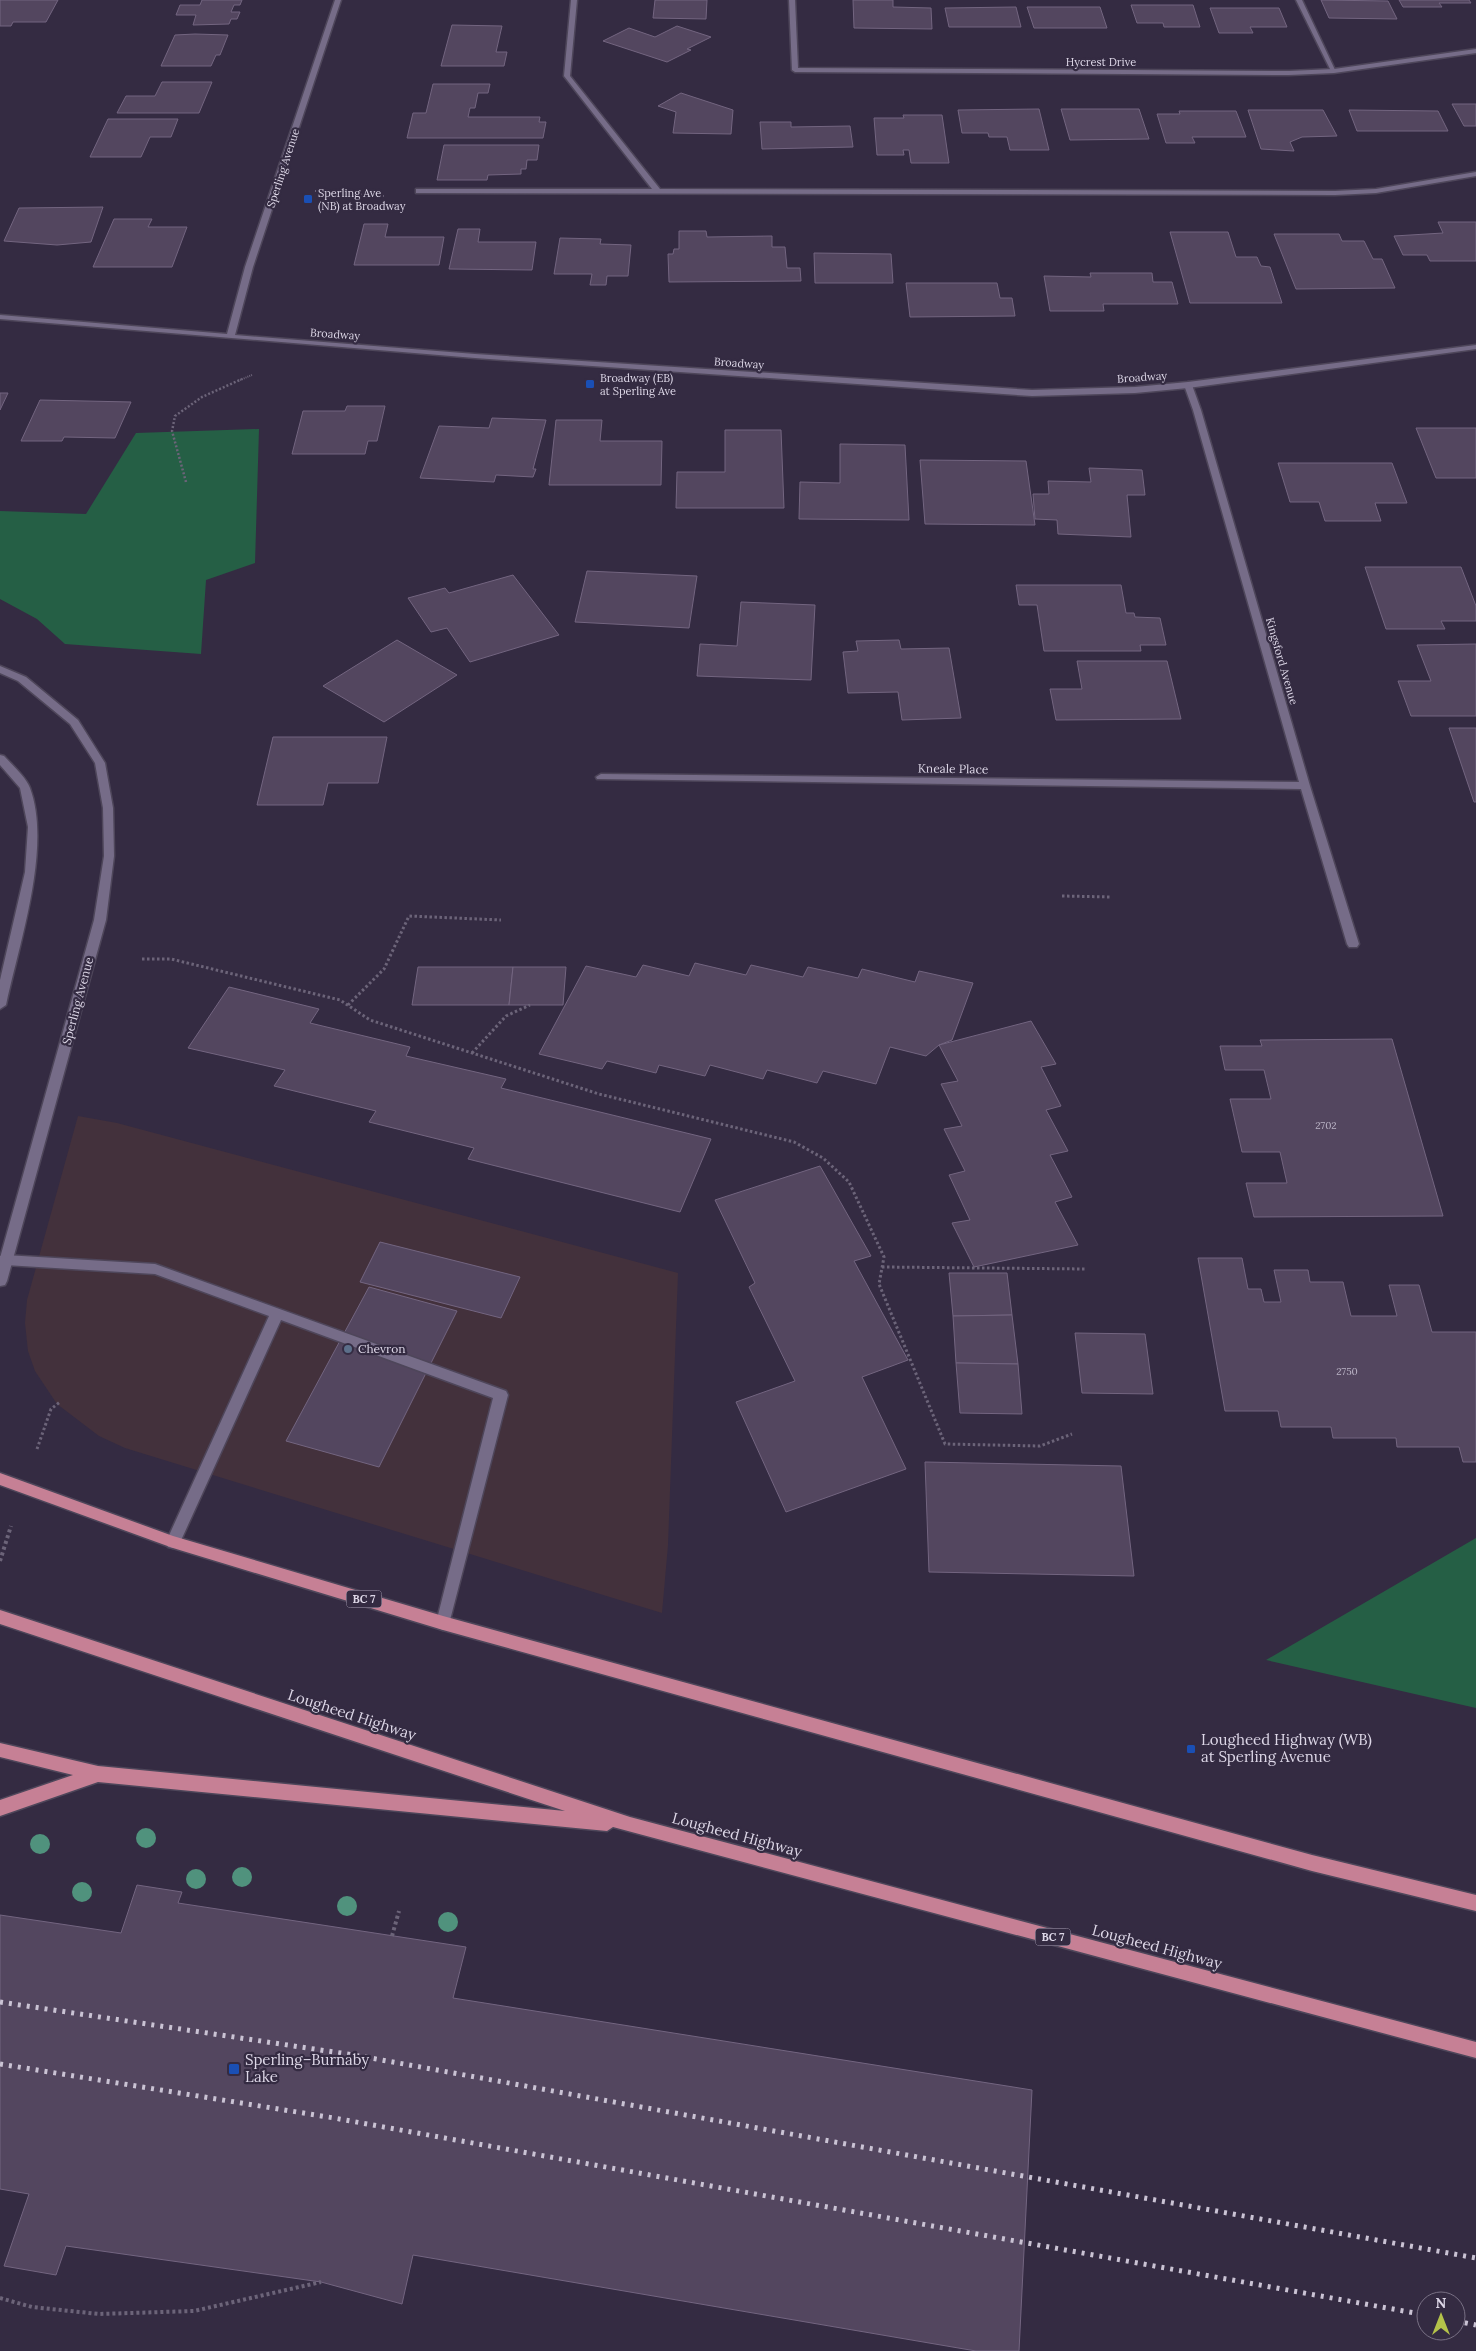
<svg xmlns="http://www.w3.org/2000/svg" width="1476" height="2351" font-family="Lora,serif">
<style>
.commercial{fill:#43313c}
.green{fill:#255f45}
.building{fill:#53465f;stroke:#736580}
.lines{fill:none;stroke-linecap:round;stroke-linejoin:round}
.lane-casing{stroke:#4e465a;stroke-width:3}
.street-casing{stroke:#4e465a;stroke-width:3}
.secondary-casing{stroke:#4e465a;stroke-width:3}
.primary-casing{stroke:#4e465a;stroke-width:3}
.path-far3{stroke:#6c6479;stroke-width:2;stroke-dasharray:1 1;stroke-linecap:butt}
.path-far2{stroke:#6c6479;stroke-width:2.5;stroke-dasharray:2 2;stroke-linecap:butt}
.path-far1{stroke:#6c6479;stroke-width:3;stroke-dasharray:2.5 2.5;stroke-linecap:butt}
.path{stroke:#6c6479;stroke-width:4;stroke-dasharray:3 3;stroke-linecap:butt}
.lane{fill:#766c88;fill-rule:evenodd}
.street{fill:#766c88;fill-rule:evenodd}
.secondary{fill:#766c88;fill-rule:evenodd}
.primary{fill:#c68095;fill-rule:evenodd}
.rail{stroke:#cac3d4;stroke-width:5;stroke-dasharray:3 6;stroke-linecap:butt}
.tree{fill:#50927d}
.transit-dot{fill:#1a4fb4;stroke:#342b42;stroke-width:2}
.service-dot{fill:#5c6f8a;stroke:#342b42;stroke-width:2}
.labels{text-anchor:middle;stroke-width:4.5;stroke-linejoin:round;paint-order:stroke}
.number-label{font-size:10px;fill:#bab3c5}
.far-street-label{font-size:11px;fill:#ddd7e7;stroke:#342b42}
.far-poi-label{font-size:11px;fill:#ddd7e7;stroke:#342b42;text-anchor:start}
.shield{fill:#342b42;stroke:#aaa3b6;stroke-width:1}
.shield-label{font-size:11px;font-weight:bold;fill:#ddd7e7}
.street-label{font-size:12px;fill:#ddd7e7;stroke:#342b42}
.poi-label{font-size:12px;fill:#ddd7e7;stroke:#342b42;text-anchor:start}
.near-street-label{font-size:15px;fill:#ddd7e7;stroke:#342b42}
.near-poi-label{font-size:15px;fill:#ddd7e7;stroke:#342b42;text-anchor:start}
</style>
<rect width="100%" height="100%" fill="#342b42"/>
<path class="commercial" d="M78 1116 117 1123 678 1273 668 1545 662 1613 125 1448 99 1436 57 1404 35 1371 28 1351 25 1323 27 1300Z"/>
<g class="green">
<path d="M259 429 255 563 206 580 201 654 65 644 37 619 0 599V511L86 514 136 433Z"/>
<path d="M1476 1538V1708L1266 1660Z"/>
</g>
<g class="building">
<path d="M0 0H58L46 22H13L11 26H0Z"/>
<path d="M202 0H242L240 5H234L231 12H240L237 19H231L229 24 193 25 196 15H176L180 5H200Z"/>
<path d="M655 0H707L706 19 653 18Z"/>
<path d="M853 0H893V7L931 8 932 29 854 28Z"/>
<path d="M1321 0 1388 1 1397 19 1329 18Z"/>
<path d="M1399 0H1469L1471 3H1439L1442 7H1403Z"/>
<path d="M1131 5H1193L1200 27H1164L1163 23H1137Z"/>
<path d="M1016 7 1021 27H949L945 8Z"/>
<path d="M1027 7H1100L1107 28H1034Z"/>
<path d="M1210 8H1279L1287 27H1250L1253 33H1219Z"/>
<path d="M452 25 502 26 496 52H507L504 66H441Z"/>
<path d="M677 26 711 37 687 49 691 50 667 62 603 41 629 28 655 37Z"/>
<path d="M195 34 228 35 220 55H216L211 66H161L175 35Z"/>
<path d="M162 82H212L199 113H117L126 96H155Z"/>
<path d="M433 84H490L488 93H478L475 108H470L468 117H540L539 122H546L543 138H407L413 113H426Z"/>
<path d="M681 93 733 110 731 134 673 133 676 112 658 106Z"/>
<path d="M1452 104H1476V126H1464Z"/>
<path d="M1039 109 1049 150H1010L1007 137H989L988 133H962L958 110Z"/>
<path d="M1061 109H1139L1149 139 1070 140Z"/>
<path d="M1248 110H1323L1337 136 1302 137 1290 142 1294 151 1261 149Z"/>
<path d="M1349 110 1438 111 1448 131H1357Z"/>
<path d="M1179 111H1236L1246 137H1192L1195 143H1166L1157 114H1180Z"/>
<path d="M903 115H942L949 163H911L909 150H903L904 155H877L874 118H904Z"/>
<path d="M108 119H178L171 137H150L141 157H90Z"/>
<path d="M760 122H791V127L850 126 853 147 762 149Z"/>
<path d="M444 145H539L537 160H527L526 169H521V174L488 175 487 180H437Z"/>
<path d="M103 207 91 242 57 245 4 241 19 208Z"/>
<path d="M114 219H152L148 227H187L172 267H93Z"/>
<path d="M1438 222H1476V261H1430L1427 255H1403L1394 236 1443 233Z"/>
<path d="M364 224H388L385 237H444L439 265H354Z"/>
<path d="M458 229H480L478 242H536L532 270 449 269Z"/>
<path d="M679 231H706L707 237 772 236V247H785L787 268H800L801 281 669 282 668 254H673L674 249H679Z"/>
<path d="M1170 232H1228L1236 257H1257L1261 266 1270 267 1282 303H1190Z"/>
<path d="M1274 234H1339L1342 241H1364L1373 259H1382L1395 288 1296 289Z"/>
<path d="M560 238 601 239 600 244 631 245 628 276H607L606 285H590L592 274H554Z"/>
<path d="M814 253 891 254 893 283H815Z"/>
<path d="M1090 273H1152L1153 282H1172L1178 304H1103L1104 311H1050L1044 276 1091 277Z"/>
<path d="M906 283H997L1000 298H1012L1015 316 910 317Z"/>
<path d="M0 393H8L0 410Z"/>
<path d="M40 400 131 402 115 438 64 437 62 441H21Z"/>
<path d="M347 406H385L377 441H368L365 454H292L303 411H345Z"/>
<path d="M492 418 546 420 533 469H536L533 477 496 475 494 482 420 478 439 426 489 428Z"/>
<path d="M556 420H602L600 441H662L661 485H549Z"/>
<path d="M1416 428H1476V478H1436Z"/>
<path d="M725 430H781L784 508H676L677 472H725Z"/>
<path d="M840 444 905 445 909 520 799 519 800 482 840 483Z"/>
<path d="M920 460 1026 461 1035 525 925 524Z"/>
<path d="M1278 463H1392L1407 503H1375L1381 521H1325L1319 502H1290Z"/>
<path d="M1089 468 1142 470 1145 495H1127L1131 537 1058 534 1057 520 1035 519 1033 494H1049L1048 481 1091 482Z"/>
<path d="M1365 567H1461L1476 606V621H1441L1445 629H1386Z"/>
<path d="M587 571 697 576 689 628 575 622Z"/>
<path d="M513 575 559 635 470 662 447 628 431 632 408 598 445 588 449 593Z"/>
<path d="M1016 585H1121L1126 613H1134L1135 617 1160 618 1166 645H1140L1141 651H1044L1037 605H1019Z"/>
<path d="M741 602 815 605 811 680 697 676 700 644 737 646Z"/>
<path d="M397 640 457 675 384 722 323 686Z"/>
<path d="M899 640 901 649 949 648 961 718 902 720 898 692 848 693 843 652 858 651 856 641Z"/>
<path d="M1476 644V716H1411L1398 681H1431L1417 645Z"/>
<path d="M1077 661H1167L1181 719 1056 720 1050 689H1082Z"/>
<path d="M1449 728H1476V802H1474Z"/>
<path d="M273 737H387L378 783H328L323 805H257Z"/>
<path d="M695 963 746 975 751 965 803 977 808 967 858 978 862 969 915 982 919 971 973 983 952 1040 939 1045 926 1056 890 1047 876 1084 823 1071 817 1083 767 1070 763 1079 710 1065 705 1076 659 1065 656 1073 607 1061 602 1069 539 1054 586 966 636 977 643 965 689 976Z"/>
<path d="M418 967H513L509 1005H412Z"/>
<path d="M513 967H566L563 1005H509Z"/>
<path d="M229 987 319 1009 310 1023 410 1047 406 1056 506 1079 501 1088 711 1139 680 1212 468 1159 474 1148 369 1122 376 1111 274 1086 285 1070 188 1048Z"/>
<path d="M1031 1021 1056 1064 1041 1067 1061 1106 1046 1110 1068 1151 1050 1155 1072 1197 1055 1202 1078 1245 974 1267 952 1223 970 1220 949 1175 965 1171 944 1129 962 1126 941 1084 958 1081 939 1045Z"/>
<path d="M1392 1039 1443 1216 1254 1217 1246 1183H1287L1280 1152H1242L1230 1099H1271L1264 1070H1225L1220 1046H1262L1260 1040Z"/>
<path d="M820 1166 871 1256 854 1261 908 1360 862 1377 906 1469 786 1512 736 1402 795 1381 749 1287 755 1283 715 1200Z"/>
<path d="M380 1242 520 1277 501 1318 360 1282Z"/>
<path d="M1198 1258H1242L1248 1289H1261L1264 1302H1281L1274 1270H1308L1310 1282H1343L1351 1316H1397L1389 1285H1419L1432 1332H1476V1462H1463L1459 1447H1397L1396 1438H1333L1331 1427H1281L1278 1411H1225Z"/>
<path d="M949 1273H1007L1012 1315 953 1316Z"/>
<path d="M369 1287 457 1311 379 1467 286 1441Z"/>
<path d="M1012 1315 1018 1364 956 1363 953 1316Z"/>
<path d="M1075 1333 1145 1334 1153 1394 1082 1393Z"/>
<path d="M956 1363 1018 1364 1022 1414 960 1413Z"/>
<path d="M925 1462 1121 1466 1134 1576 929 1572Z"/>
<path d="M137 1885 182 1892 178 1903 466 1947 453 1998 1032 2090 1019 2351H976L413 2255 402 2304 321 2282 66 2246 56 2275 4 2266 29 2194 0 2189V1915L121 1933Z"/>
</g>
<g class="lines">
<defs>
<g id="lane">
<path d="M571 0H577L570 76 660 189 1335 191 1376 189 1476 172V176L1376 193 1335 195 416 193V189H652L564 76Z"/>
<path d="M1296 0H1302L1336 72 1331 71Z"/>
<path d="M5 1255 155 1264 506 1391 508 1395 448 1628 443 1630 438 1628 436 1623 493 1398 281 1320 178 1547 173 1548 168 1547 166 1542 269 1316 155 1274 5 1265 0 1263V1256Z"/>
</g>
<g id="street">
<path d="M789 0H795L798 68 1289 71 1334 69 1476 49V53L1334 73 1289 75 795 72 792 70Z"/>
<path d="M1188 382 1192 385 1201 410 1310 786 1359 944 1357 947H1349L1347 944 1301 789 597 779 596 777 601 774 1299 782 1193 410 1184 385Z"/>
</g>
<g id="secondary">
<path d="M335 0H341L253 267 235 335 475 354 1032 390 1135 387 1188 382 1476 345V349L1188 388 1135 393 1032 396 475 358 0 319V315L227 334 245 267Z"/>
<path d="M0 666 26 677 78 720 105 763 113 808 114 856 106 920 7 1281 5 1285 0 1286V1258L94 920 104 856 103 808 95 763 70 724 18 681 0 673Z"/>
<path d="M0 755 4 756C12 765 26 777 30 788 52 847 19 944 6 1005L0 1009V980L25 872 28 827 20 788 0 765Z"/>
</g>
<g id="primary">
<path d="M0 1473 173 1536 443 1616 1312 1855 1476 1895V1911L1312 1871 443 1630 173 1548 0 1485Z"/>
<path d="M0 1610 630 1817 1476 2042V2058L613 1827 607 1831 98 1782 0 1816V1800L73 1775 0 1757V1743L98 1766 565 1811 0 1624Z"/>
</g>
</defs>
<use href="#lane" class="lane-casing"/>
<use href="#street" class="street-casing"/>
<use href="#secondary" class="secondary-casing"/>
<use href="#primary" class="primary-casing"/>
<g class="path-far3">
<path d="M315 191 384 196"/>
<path d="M240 380 252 375"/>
</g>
<path class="path-far2" d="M186 482 172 431 175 416 202 397 242 379"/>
<g class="path-far1">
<path d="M1062 896 1111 897"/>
<path d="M142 959H171L340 1000 370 1020 599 1094 794 1142 823 1158 849 1182 884 1257 879 1284 945 1444 1040 1446 1072 1434"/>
<path d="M348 1005 384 969 409 916 501 920"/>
<path d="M472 1053 506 1016 530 1005"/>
<path d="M882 1267 1086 1269"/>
<path d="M37 1449 51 1409 60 1402"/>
</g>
<g class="path">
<path d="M0 1561 11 1526"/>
<path d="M392 1936 399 1911"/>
<path d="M0 2298 32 2307 99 2314 194 2311 321 2282"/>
</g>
<use href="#lane" class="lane"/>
<use href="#street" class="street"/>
<use href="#secondary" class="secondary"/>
<use href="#primary" class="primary"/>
<g class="rail">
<path d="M0 2002 354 2055 1476 2258"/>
<path d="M0 2064 334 2118 1426 2315"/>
<path d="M1456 2321 1476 2325"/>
</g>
</g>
<g class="tree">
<circle cx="146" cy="1838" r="10"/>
<circle cx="40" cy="1844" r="10"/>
<circle cx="242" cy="1877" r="10"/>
<circle cx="196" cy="1879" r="10"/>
<circle cx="82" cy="1892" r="10"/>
<circle cx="347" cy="1906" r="10"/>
<circle cx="448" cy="1922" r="10"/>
</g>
<g class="transit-dot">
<rect x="303" y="194" width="10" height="10" rx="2.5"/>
<rect x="585" y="379" width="10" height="10" rx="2.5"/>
<rect x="1186" y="1744" width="10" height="10" rx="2.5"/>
<rect x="228" y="2063" width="12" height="12" rx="2.5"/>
</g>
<circle class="service-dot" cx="348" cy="1349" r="5"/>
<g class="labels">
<g class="number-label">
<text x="1326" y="1129">2702</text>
<text x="1347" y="1375">2750</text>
</g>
<g class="far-street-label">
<text x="1101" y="66">Hycrest Drive</text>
<text transform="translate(283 168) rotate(-72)" y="4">Sperling Avenue</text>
<text transform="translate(335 334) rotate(4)" y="4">Broadway</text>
<text transform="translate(739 363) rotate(4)" y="4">Broadway</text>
<text transform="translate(1142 377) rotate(-4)" y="4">Broadway</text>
<text transform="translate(1282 661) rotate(74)" y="4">Kingsford Avenue</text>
</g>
<g class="far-poi-label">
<text x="318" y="197">Sperling Ave<tspan x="318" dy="13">(NB) at Broadway</tspan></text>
<text x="600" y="382">Broadway (EB)<tspan x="600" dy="13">at Sperling Ave</tspan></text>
</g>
<g class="shield">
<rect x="346.5" y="1590.5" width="35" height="17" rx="4"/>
<rect x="1035.5" y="1928.5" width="35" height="17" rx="4"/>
</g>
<g class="shield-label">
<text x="364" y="1603">BC 7</text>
<text x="1053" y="1941">BC 7</text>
</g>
<g class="street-label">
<text transform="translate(953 769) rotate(1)" y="4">Kneale Place</text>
<text transform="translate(78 1001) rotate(-75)" y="4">Sperling Avenue</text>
</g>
<g class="poi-label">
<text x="358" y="1353">Chevron</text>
</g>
<g class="near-street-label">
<text transform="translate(352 1715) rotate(18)" y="5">Lougheed Highway</text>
<text transform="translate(737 1835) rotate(15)" y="5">Lougheed Highway</text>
<text transform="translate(1157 1947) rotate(15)" y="5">Lougheed Highway</text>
</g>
<g class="near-poi-label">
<text x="1201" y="1745">Lougheed Highway (WB)<tspan x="1201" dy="17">at Sperling Avenue</tspan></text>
<text x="245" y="2065">Sperling–Burnaby<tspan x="245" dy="17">Lake</tspan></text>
</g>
</g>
<g transform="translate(1441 2316)"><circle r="24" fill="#342b42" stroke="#787084"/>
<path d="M0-4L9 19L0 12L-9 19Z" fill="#b4c24a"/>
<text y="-8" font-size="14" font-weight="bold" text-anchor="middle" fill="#ddd7e7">N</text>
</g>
</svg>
